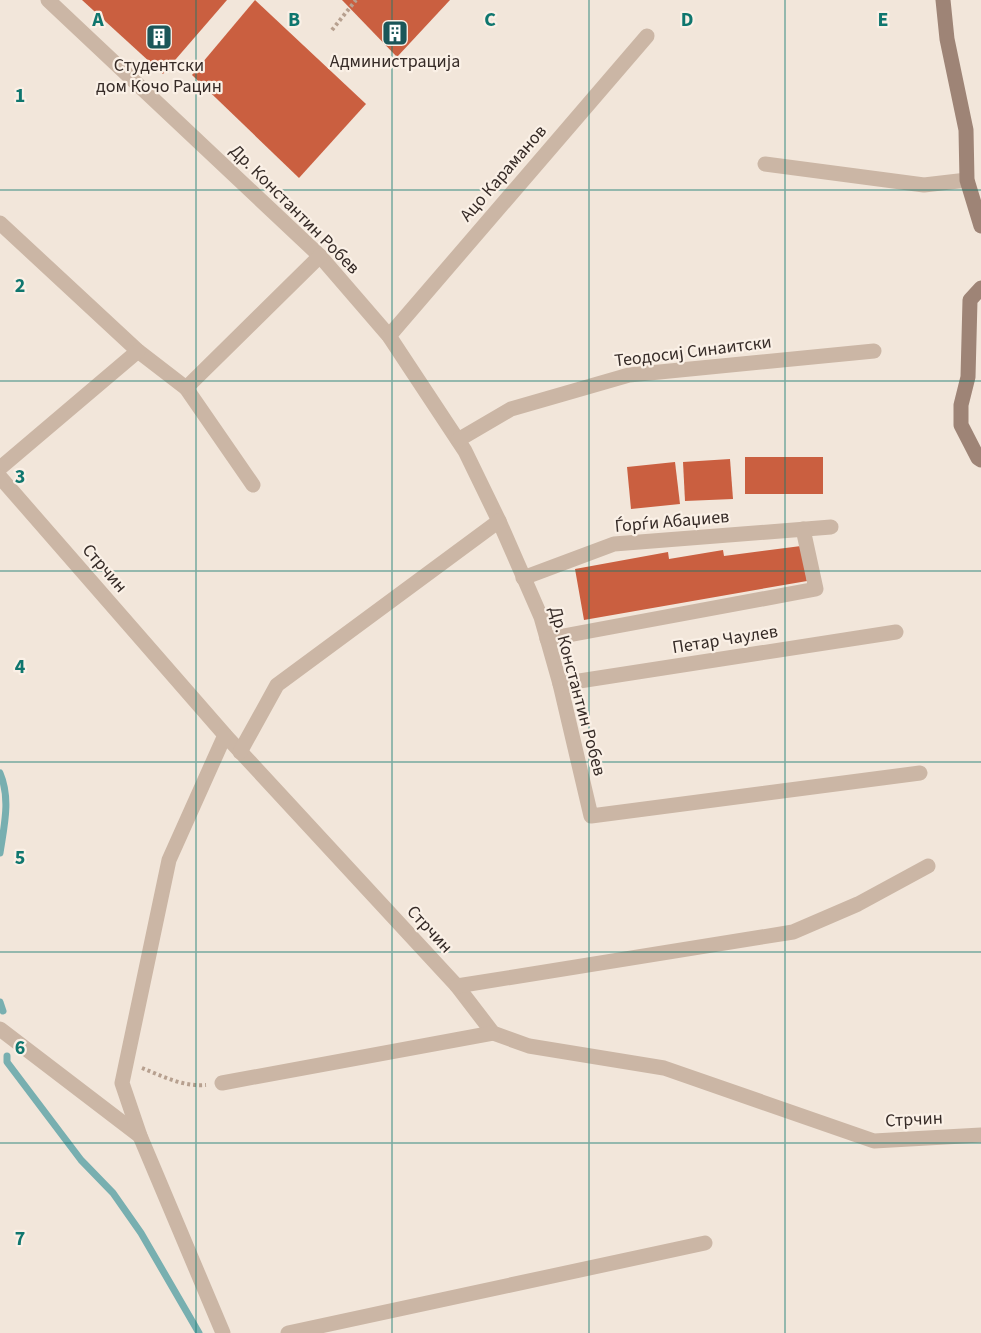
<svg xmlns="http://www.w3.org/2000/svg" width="981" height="1333" font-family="'Source Sans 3',sans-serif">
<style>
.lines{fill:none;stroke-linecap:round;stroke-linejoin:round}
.stream{stroke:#78afb0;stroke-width:7}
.building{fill:#ca5f40}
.path{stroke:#b7a08f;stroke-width:4;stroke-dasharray:3 3;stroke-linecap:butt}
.street{stroke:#cbb6a5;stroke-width:15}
.secondary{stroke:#9e8476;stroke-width:15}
.grid{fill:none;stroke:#0f766e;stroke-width:1.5;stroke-opacity:0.55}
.labels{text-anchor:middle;stroke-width:4.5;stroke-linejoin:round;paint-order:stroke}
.poi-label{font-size:18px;fill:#362b27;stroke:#faf0e6}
.street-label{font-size:18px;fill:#362b27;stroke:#faf0e6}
.grid-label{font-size:20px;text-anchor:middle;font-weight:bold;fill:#0f766e;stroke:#faf0e6;stroke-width:4.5;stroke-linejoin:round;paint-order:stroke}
</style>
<rect width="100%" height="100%" fill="#f2e6da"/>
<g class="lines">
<g class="stream">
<path d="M0 773C11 799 4 826 0 853"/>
<path d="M0 1002 3 1011"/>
<path d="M7 1056V1062L81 1160 113 1193 141 1233 199 1333"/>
</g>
</g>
<g class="building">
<path d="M82 0H227L163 74Z"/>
<path d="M255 0 366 104 299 178 192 75Z"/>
<path d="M342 0H450L397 57Z"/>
<rect x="745" y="457" width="78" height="37"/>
<path d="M730 459 733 499 685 501 683 462Z"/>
<path d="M675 462 680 504 631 509 627 467Z"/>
<path d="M801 546 807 581 584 620 575 569 668 552 669 559 723 550 724 556Z"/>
</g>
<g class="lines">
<g class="path">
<path d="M332 30 356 0"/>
<path d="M142 1068C162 1076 183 1087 206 1085"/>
</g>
<g class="street">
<path d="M48 0 320 256 389 336 465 451 499 521 541 617 560 684 591 816 920 773"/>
<path d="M765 164 924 185 967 180"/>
<path d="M0 223 138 351 186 388 253 485"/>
<path d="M389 336 647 36"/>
<path d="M186 388 320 256"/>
<path d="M458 440 511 409 629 375 874 351"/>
<path d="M0 468 138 351"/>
<path d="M0 477 225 735 457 986 493 1033 529 1046 664 1068 874 1141 981 1135"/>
<path d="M523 578 614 544 831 527"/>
<path d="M547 639 816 589 803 529"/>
<path d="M560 684 896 632"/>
<path d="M240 752 277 685 499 521"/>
<path d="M457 986 793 932 858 904 928 866"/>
<path d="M0 1029 140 1136"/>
<path d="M222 1083 493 1033"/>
<path d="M223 1333 140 1136 122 1083 169 860 225 735"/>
<path d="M288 1333 705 1243"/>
</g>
<g class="secondary">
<path d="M943 0 947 39 966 130 967 180 981 226"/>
<path d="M981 288 970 300 968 377 961 405V425L978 458 981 460"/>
</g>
</g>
<path class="grid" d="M196 0V1333M392 0V1333M589 0V1333M785 0V1333M0 190H981M0 381H981M0 571H981M0 762H981M0 952H981M0 1143H981"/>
<defs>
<symbol id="building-square" viewBox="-11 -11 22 22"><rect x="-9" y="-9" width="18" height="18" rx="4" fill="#1b5659" stroke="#faf0e6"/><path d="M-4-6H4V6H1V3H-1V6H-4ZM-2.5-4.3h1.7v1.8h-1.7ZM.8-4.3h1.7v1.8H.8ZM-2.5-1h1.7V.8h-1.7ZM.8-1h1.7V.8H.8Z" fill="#fff"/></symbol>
</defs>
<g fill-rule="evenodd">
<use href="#building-square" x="380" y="18" width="30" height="30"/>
<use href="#building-square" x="144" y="22" width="30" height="30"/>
</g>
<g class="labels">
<g class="poi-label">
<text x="395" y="67">Администрација</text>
<text x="159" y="71">Студентски<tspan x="159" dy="21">дом Кочо Рацин</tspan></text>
</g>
<g class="street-label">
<text transform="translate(503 173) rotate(-49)" y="6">Ацо Караманов</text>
<text transform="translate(295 209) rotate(45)" y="6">Др. Константин Робев</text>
<text transform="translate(693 351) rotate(-7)" y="6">Теодосиј Синаитски</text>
<text transform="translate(672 521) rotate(-5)" y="6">Ѓорѓи Абаџиев</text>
<text transform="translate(105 568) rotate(49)" y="6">Стрчин</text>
<text transform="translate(725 639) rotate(-9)" y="6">Петар Чаулев</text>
<text transform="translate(578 691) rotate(75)" y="6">Др. Константин Робев</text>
<text transform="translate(430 929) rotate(47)" y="6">Стрчин</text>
<text transform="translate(914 1119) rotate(-3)" y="6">Стрчин</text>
</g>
</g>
<g class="grid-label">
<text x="98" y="26">A</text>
<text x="294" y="26">B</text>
<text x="490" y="26">C</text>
<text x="687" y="26">D</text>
<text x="883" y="26">E</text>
<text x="20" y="102">1</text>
<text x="20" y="292">2</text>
<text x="20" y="483">3</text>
<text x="20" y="673">4</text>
<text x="20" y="864">5</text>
<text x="20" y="1054">6</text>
<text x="20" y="1245">7</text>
</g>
</svg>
